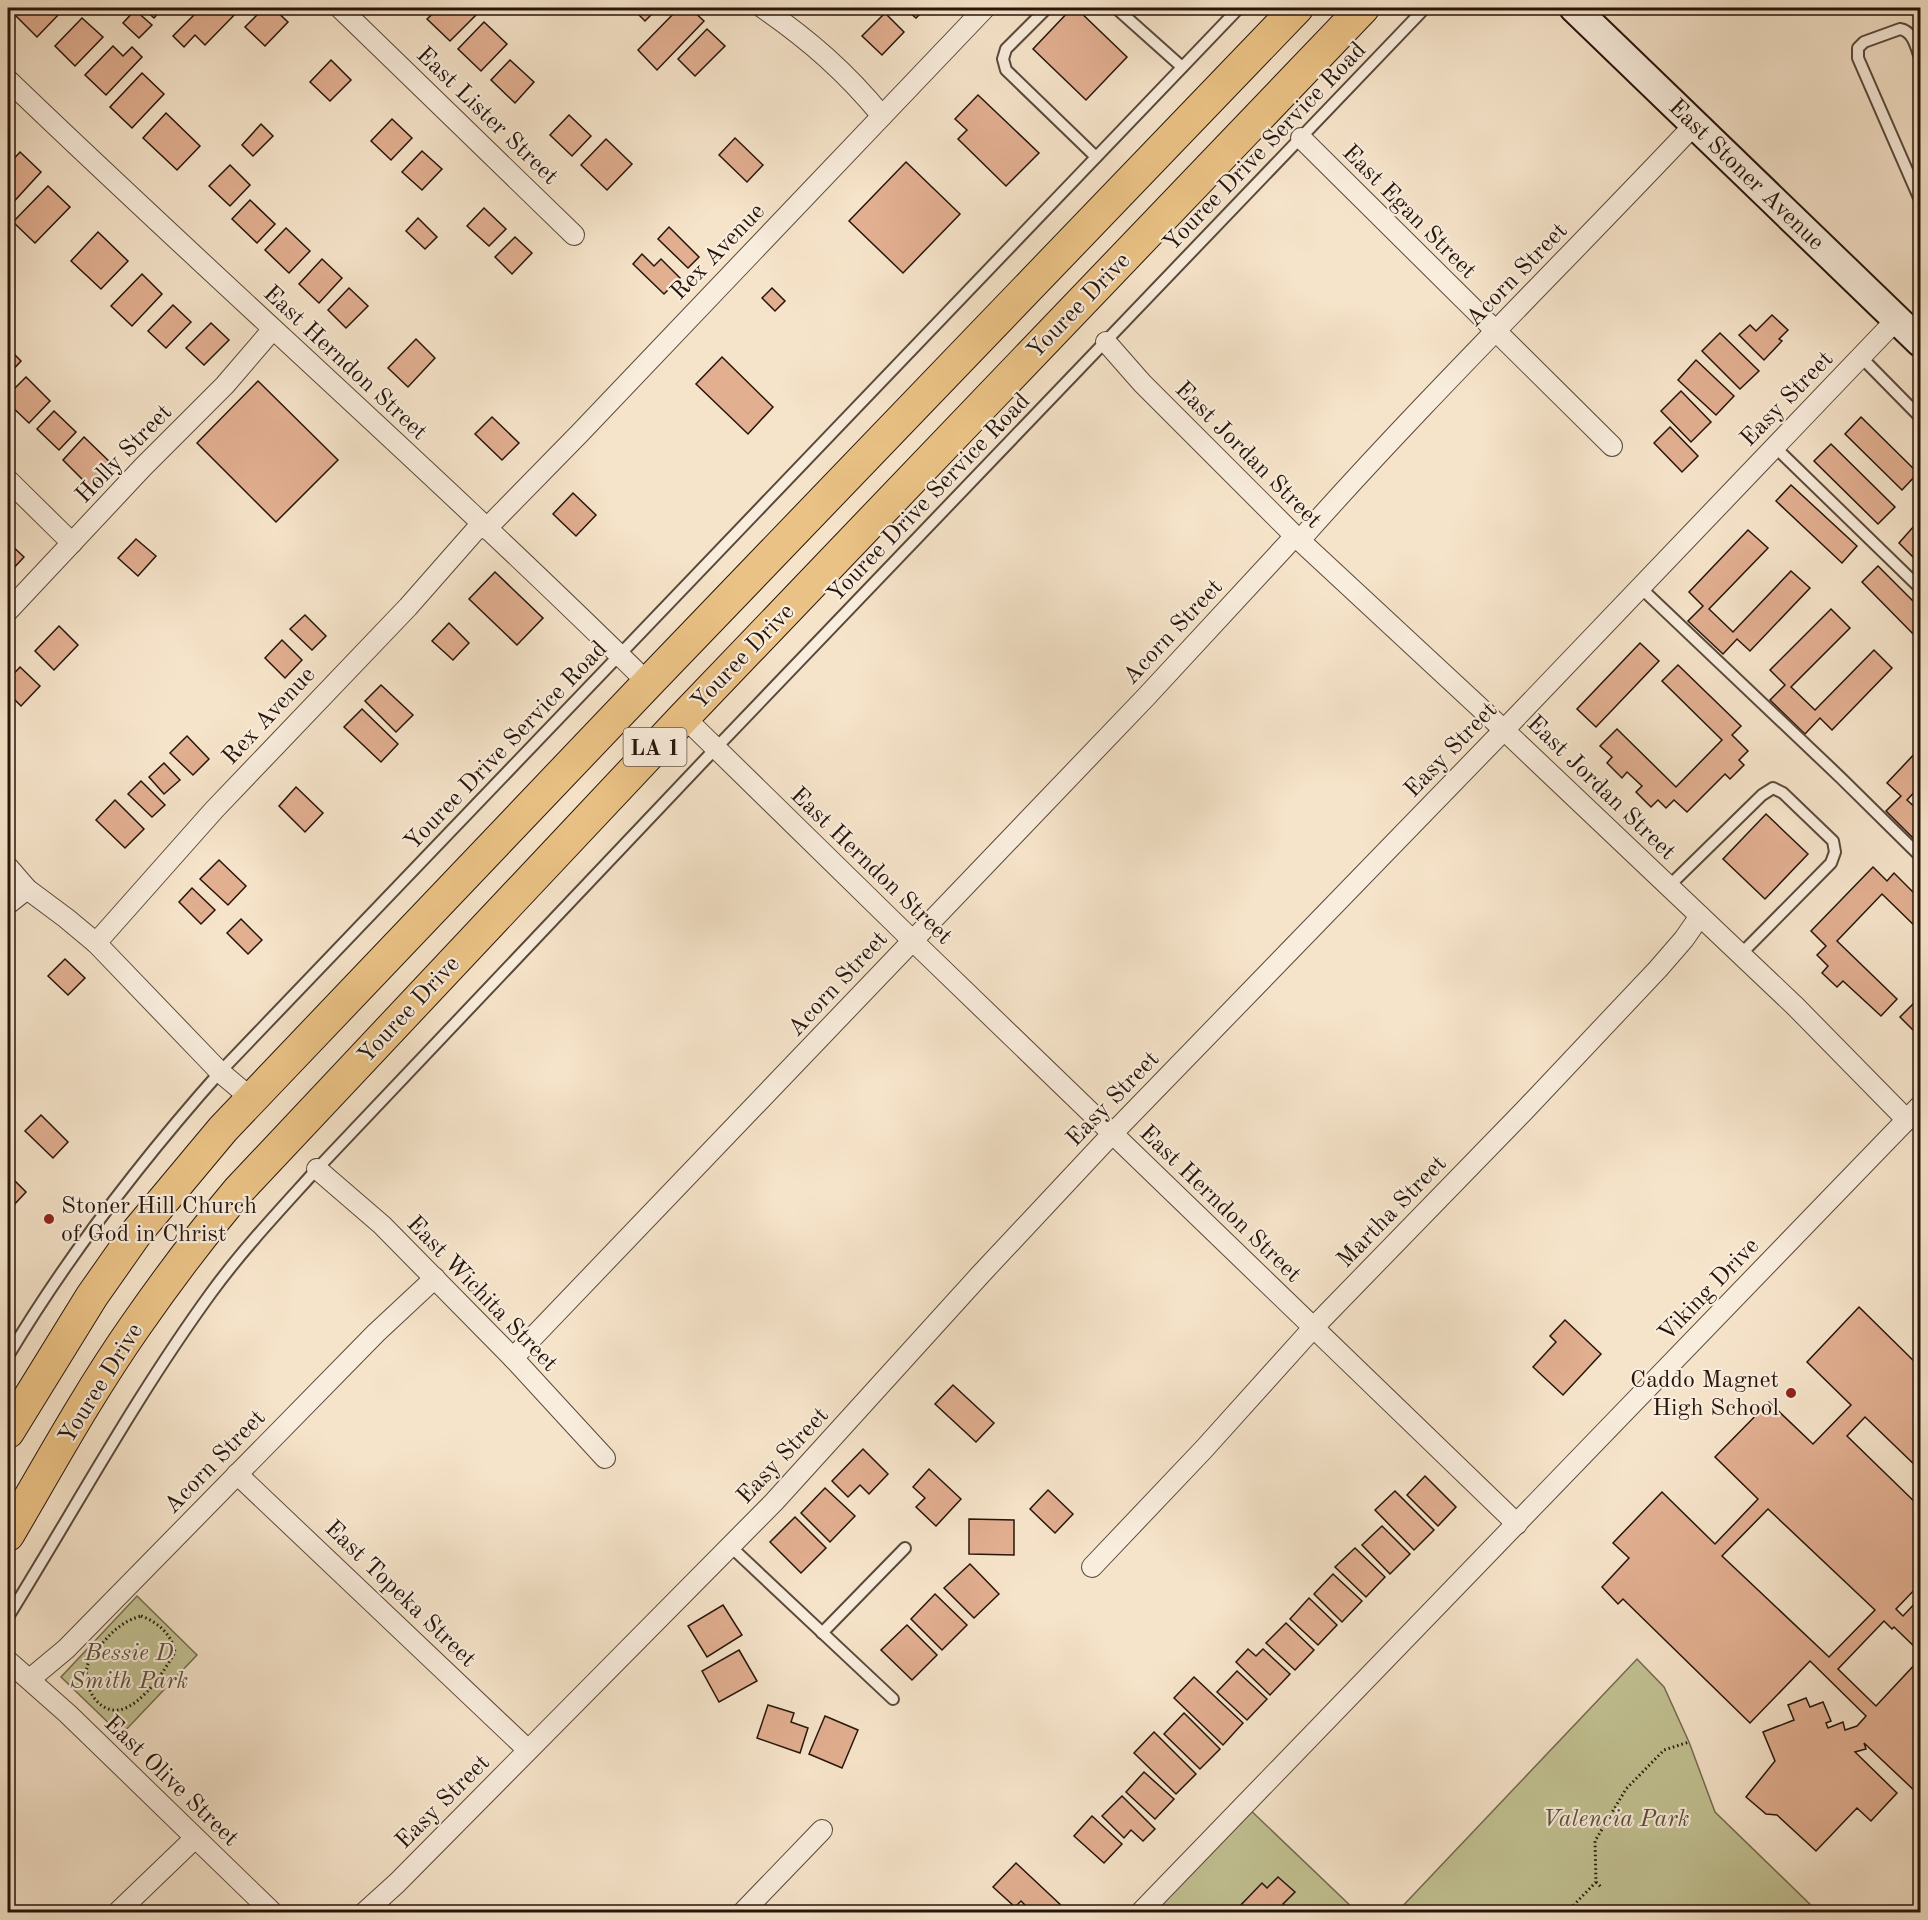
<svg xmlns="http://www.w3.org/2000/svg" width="1928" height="1920" font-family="'Old Standard TT',serif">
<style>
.green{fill:#c2c293;stroke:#746c4f;stroke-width:1.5}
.building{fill:#e2af91;stroke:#27150b;stroke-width:1.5;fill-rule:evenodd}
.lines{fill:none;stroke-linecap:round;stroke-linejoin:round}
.lane-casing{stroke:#5b493b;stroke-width:14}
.street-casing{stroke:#5b493b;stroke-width:22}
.secondary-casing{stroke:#27150b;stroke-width:32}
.primary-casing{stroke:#27150b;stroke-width:34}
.path{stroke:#27150b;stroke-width:3;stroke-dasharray:1.5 3;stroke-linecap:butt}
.lane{stroke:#f9eddd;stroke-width:10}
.street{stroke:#f9eddd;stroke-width:20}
.secondary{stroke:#f9eddd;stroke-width:28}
.primary{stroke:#ebc285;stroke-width:32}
.poi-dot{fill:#8f2418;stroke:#f9eddd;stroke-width:2}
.labels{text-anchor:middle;stroke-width:4.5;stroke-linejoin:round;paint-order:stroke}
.shield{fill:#f9eddd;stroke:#66564a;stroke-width:1.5}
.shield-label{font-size:22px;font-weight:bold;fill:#27150b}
.street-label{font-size:24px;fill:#27150b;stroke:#f9eddd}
.poi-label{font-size:24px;fill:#27150b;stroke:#f9eddd;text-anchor:start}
.park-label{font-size:24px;font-style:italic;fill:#5d523b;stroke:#f9eddd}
</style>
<rect width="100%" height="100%" fill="#f6e4ca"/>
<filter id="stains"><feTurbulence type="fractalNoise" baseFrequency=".00333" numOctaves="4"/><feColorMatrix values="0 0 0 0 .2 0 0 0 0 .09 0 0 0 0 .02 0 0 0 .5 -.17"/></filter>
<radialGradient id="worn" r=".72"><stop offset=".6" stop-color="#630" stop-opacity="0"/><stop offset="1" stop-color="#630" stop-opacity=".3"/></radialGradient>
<g class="green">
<path d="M137 1596 197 1655 121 1735 61 1677Z"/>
<path d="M1637 1659 1664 1687 1689 1742 1715 1812 1818 1912H1397Z"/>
<path d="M1245 1805 1357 1912H1141Z"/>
</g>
<g class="building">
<path d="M8 8H57L61 12 37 37Z"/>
<path d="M143 8H163L154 18Z"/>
<path d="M201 8H241L205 45 195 35 184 47 173 36Z"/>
<path d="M264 8H273L288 22 265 46 245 27Z"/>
<path d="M439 8H456L459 10 462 8H469L476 15 450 41 427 19Z"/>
<path d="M632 8H658L645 21Z"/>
<path d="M679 8H690L704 21 657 70 638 50Z"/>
<path d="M904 8H926L916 18Z"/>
<path d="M1072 8H1076L1127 57 1086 100 1033 49Z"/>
<path d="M135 10 152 25 139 38 123 23Z"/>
<path d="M885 13 904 32 882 55 862 36Z"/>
<path d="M82 18 103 37 75 66 55 46Z"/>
<path d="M484 22 507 44 481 71 458 49Z"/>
<path d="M707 29 725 46 695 76 678 59Z"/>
<path d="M113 46 123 56 132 47 142 57 106 95 85 75Z"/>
<path d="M331 60 351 80 330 101 310 82Z"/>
<path d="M510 60 534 82 515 103 491 80Z"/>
<path d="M142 73 164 94 132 128 110 107Z"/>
<path d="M978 95 1039 153 1006 186 958 139 967 130 955 119Z"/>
<path d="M166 113 200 146 177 170 143 138Z"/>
<path d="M569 115 591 136 572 156 550 135Z"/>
<path d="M392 119 412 138 391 160 371 141Z"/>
<path d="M261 124 273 136 253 156 242 145Z"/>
<path d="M735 138 763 165 747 182 719 155Z"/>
<path d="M606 139 632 164 607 190 581 165Z"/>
<path d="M422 151 442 169 422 190 402 172Z"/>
<path d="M20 152 41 172 8 208V165Z"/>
<path d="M906 162 960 214 903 273 849 221Z"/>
<path d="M230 165 250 185 230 206 209 186Z"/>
<path d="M48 186 70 207 35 243 13 222Z"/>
<path d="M250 200 275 224 257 243 232 219Z"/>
<path d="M484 208 506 229 489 246 467 226Z"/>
<path d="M418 218 437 237 425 249 406 231Z"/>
<path d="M669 227 699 257 688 268 658 239Z"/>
<path d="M286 228 310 251 289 273 265 250Z"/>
<path d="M98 232 128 261 101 289 71 261Z"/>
<path d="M515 237 532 253 512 274 495 257Z"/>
<path d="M642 254 654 266 661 259 680 278 664 294 633 264Z"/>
<path d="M322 259 342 278 319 303 299 284Z"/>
<path d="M142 274 162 294 132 326 111 306Z"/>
<path d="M349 288 368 306 346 328 328 310Z"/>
<path d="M772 288 785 301 775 311 762 298Z"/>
<path d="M173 305 191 322 166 348 148 331Z"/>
<path d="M1772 315 1788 330 1779 339 1782 341 1764 360 1739 335 1750 325 1756 331Z"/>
<path d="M211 323 229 340 204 365 186 348Z"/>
<path d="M1720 333 1759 371 1740 389 1702 351Z"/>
<path d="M416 339 435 358 408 387 388 368Z"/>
<path d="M8 348 21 361 8 375Z"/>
<path d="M722 357 773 407 748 434 696 384Z"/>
<path d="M1696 360 1734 396 1716 415 1678 380Z"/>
<path d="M26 377 50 401 29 423 8 403V395Z"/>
<path d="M258 381 338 460 276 522 197 443Z"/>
<path d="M1681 391 1711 422 1691 442 1661 411Z"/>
<path d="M54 411 76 432 59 450 37 429Z"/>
<path d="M492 417 519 443 502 460 475 434Z"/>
<path d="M1861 417 1918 473 1902 490 1845 434Z"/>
<path d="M1670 427 1698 456 1682 472 1654 443Z"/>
<path d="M84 437 113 465 91 488 63 460Z"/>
<path d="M1831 444 1895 507 1878 524 1814 461Z"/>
<path d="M1791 485 1857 546 1842 563 1776 501Z"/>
<path d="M573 493 596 515 576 536 553 514Z"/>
<path d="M1914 526 1920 532V564L1899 543Z"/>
<path d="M1748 530 1768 548 1709 609 1733 632 1791 571 1810 588 1750 651 1737 639 1723 654 1688 621 1703 606 1689 592Z"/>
<path d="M136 539 156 556 138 576 118 558Z"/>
<path d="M8 542 24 557 8 574Z"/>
<path d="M1878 566 1920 608V641L1862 582Z"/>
<path d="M495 572 543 618 517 645 469 599Z"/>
<path d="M1831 609 1850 628 1791 687 1815 710 1874 650 1892 668 1832 730 1820 718 1805 734 1770 700 1785 685 1770 670Z"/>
<path d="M305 615 326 636 312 650 290 629Z"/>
<path d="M449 623 469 643 453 660 432 641Z"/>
<path d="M59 626 78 645 54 670 35 651Z"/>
<path d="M282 640 302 660 285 678 265 658Z"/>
<path d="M1640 643 1659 661 1596 727 1577 709Z"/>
<path d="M1678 665 1741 726 1732 735 1748 751 1739 760 1744 765 1730 779 1725 774 1687 812 1674 800 1666 808 1658 800 1651 807 1636 792 1642 786 1627 772 1622 778 1607 763 1612 757 1600 746 1617 729 1676 787 1722 740 1662 681Z"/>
<path d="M20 667 40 686 21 706 8 693V680Z"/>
<path d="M381 685 413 715 396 732 365 701Z"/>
<path d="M362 709 398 744 381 762 344 727Z"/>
<path d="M187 736 209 759 193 775 170 753Z"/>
<path d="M1920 748V786L1907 800 1920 812V845L1886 811 1901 796 1887 783Z"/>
<path d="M164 763 180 780 164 794 149 777Z"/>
<path d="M141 781 165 805 152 817 128 794Z"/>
<path d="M296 787 323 813 305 832 279 806Z"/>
<path d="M115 800 144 829 125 848 96 820Z"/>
<path d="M1766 814 1808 854 1765 899 1723 859Z"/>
<path d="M219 860 246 886 228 905 200 879Z"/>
<path d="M1873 867 1887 881 1894 873 1920 899V931L1882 894 1837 941 1897 999 1881 1016 1843 981 1837 987 1822 973 1828 966 1817 955 1826 946 1811 931Z"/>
<path d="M192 888 215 910 201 924 179 902Z"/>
<path d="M241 919 262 940 248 954 227 933Z"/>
<path d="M65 959 85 978 68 995 48 976Z"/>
<path d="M1920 997V1033L1918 1035 1900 1017Z"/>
<path d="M41 1115 68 1142 53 1158 25 1131Z"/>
<path d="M8 1174 26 1192 11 1208 8 1204Z"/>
<path d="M1859 1307 1920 1367V1470L1865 1417 1847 1436 1920 1507V1584L1896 1609 1903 1616 1920 1598V1652L1894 1627 1892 1629 1884 1621 1838 1669 1876 1706 1920 1659V1683L1916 1687 1920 1691V1790L1917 1793 1864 1743 1866 1749 1855 1752 1897 1793 1871 1821 1857 1808 1816 1851 1777 1815 1766 1814 1746 1797 1775 1761 1763 1732 1794 1720 1788 1705 1806 1698 1810 1707 1823 1702 1831 1721 1826 1723 1828 1728 1843 1722 1845 1730 1857 1726 1866 1716 1810 1661 1750 1723 1623 1599 1618 1604 1602 1587 1629 1558 1613 1543 1662 1492 1715 1544 1758 1499 1715 1457 1769 1402 1813 1444 1851 1405 1807 1362ZM1768 1509 1875 1610 1829 1657 1722 1556Z"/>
<path d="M1565 1320 1601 1354 1563 1395 1533 1367 1556 1342 1550 1336Z"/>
<path d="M953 1385 994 1423 976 1442 935 1404Z"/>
<path d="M863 1449 888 1474 869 1494 860 1485 848 1497 832 1481Z"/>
<path d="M929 1469 961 1499 936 1526 916 1507 925 1498 913 1487Z"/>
<path d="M1425 1476 1456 1507 1438 1526 1407 1495Z"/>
<path d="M825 1488 855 1516 830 1542 801 1513Z"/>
<path d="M1048 1490 1073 1514 1055 1533 1030 1509Z"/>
<path d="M1395 1491 1434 1530 1414 1550 1375 1510Z"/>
<path d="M795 1517 826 1548 801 1573 770 1542Z"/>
<path d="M969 1519 1014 1520V1555L969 1554Z"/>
<path d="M1382 1526 1410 1554 1390 1574 1362 1545Z"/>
<path d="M1355 1548 1385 1577 1366 1597 1335 1567Z"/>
<path d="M970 1564 999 1594 974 1618 944 1588Z"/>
<path d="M1333 1574 1362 1601 1342 1622 1314 1594Z"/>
<path d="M935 1594 967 1625 942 1650 911 1619Z"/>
<path d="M1309 1598 1337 1625 1318 1645 1290 1619Z"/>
<path d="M723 1605 742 1635 707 1657 688 1626Z"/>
<path d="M1286 1623 1314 1650 1295 1670 1266 1643Z"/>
<path d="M907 1625 937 1655 912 1680 881 1650Z"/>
<path d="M1248 1649 1256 1656 1263 1649 1290 1674 1270 1695 1236 1662Z"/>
<path d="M739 1650 757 1681 719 1702 702 1671Z"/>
<path d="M1237 1671 1267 1699 1247 1720 1217 1692Z"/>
<path d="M1194 1677 1243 1723 1223 1745 1174 1698Z"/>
<path d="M768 1705 794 1713 791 1722 808 1728 800 1753 757 1738Z"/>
<path d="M1184 1713 1220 1749 1200 1769 1164 1734Z"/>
<path d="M825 1716 858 1730 842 1768 809 1754Z"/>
<path d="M1154 1732 1196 1774 1176 1794 1134 1753Z"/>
<path d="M1144 1772 1174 1799 1155 1819 1126 1792Z"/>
<path d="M1122 1796 1155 1829 1143 1841 1131 1830 1124 1838 1102 1816Z"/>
<path d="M1092 1816 1122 1844 1104 1863 1074 1836Z"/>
<path d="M1016 1863 1064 1908 1060 1912H1030L1031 1911 1021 1901 1015 1907 993 1887Z"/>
<path d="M1278 1877 1295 1892 1283 1904 1292 1912H1241L1237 1909 1262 1883 1267 1888Z"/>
</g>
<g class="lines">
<defs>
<g id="lane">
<path d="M1047 8 1006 49 1003 59 1006 70 1096 157"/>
<path d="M1116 8 1182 67"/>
<path d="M1920 58C1916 47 1913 31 1900 29L1864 42 1858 48V58L1920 200"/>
<path d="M1861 357 1920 417"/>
<path d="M1775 447 1920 588"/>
<path d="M1641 588 1841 778 1920 856"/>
<path d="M1669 886 1762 795 1773 788 1783 793 1833 841 1835 852 1831 863 1741 954"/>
<path d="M8 1356C69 1254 141 1161 220 1072L1239 8"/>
<path d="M730 1546 893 1699"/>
<path d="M8 1617C75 1509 136 1396 211 1293 243 1249 281 1209 317 1169L716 748 1425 8"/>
<path d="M822 1633 905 1548"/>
</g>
<g id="street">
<path d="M340 8 574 235"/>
<path d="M763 8C809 40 846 72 882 116"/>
<path d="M8 80C219 283 439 477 648 683"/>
<path d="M1301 138 1612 446"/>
<path d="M1106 342 1142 383 1295 536 1504 730 1795 1006 1907 1120"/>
<path d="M8 480 72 543"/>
<path d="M486 529 579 434 985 8"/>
<path d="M1300 540C1427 397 1564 263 1695 124"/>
<path d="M8 611 143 467 225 385 273 329"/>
<path d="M684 717 912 940 1517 1524"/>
<path d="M8 867 27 889 66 918 96 943 220 1072 252 1099"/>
<path d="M8 904 27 889"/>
<path d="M96 943 214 810 408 607 481 524"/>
<path d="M317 1169 382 1225 513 1358 605 1458"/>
<path d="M513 1358 1146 697 1295 536"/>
<path d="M237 1474 528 1750"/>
<path d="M1092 1567 1204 1449 1313 1328 1523 1112 1658 969 1684 939 1700 916"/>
<path d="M8 1661 68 1714 272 1912"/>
<path d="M30 1679 66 1649 376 1333 435 1278"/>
<path d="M118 1912 195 1838"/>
<path d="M365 1912 397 1883 774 1502 980 1275 1112 1134 1504 730 1897 319"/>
<path d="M743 1912 822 1830"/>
<path d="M1141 1912 1920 1106"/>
</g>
<path id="secondary" d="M1574 8 1920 342"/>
<g id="primary">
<path d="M8 1432 92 1296 137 1232 223 1129 648 683 1297 8"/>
<path d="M8 1535C49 1465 89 1392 136 1325 168 1279 202 1234 238 1191L684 717 1363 8"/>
</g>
</defs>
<use href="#lane" class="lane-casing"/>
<use href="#street" class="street-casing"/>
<use href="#secondary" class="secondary-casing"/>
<use href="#primary" class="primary-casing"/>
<g class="path">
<path d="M141 1616C158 1622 172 1635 175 1652 165 1670 142 1706 119 1710 96 1713 81 1682 88 1664 92 1654 100 1646 107 1638 117 1627 127 1620 141 1616Z"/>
<path d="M1596 1882 1602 1888"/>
<path d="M1227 1909 1231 1912"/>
<path d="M1567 1912 1596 1882 1595 1841 1626 1789 1664 1750 1689 1742"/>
</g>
<use href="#lane" class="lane"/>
<use href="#street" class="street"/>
<use href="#secondary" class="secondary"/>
<use href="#primary" class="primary"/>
</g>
<g class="poi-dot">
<circle cx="49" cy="1219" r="6"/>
<circle cx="1791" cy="1393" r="6"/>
</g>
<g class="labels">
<rect class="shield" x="623.5" y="728" width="63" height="38" rx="4.5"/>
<g class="shield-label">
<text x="655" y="755">LA 1</text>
</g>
<g class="street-label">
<text transform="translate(488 115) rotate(44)" y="8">East Lister Street</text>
<text transform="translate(1264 146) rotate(-46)" y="8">Youree Drive Service Road</text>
<text transform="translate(1747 174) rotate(44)" y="8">East Stoner Avenue</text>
<text transform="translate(1410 211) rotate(45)" y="8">East Egan Street</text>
<text transform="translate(717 251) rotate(-46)" y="8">Rex Avenue</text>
<text transform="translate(1516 274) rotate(-46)" y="8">Acorn Street</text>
<text transform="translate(1078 305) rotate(-46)" y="8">Youree Drive</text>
<text transform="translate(346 362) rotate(43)" y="8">East Herndon Street</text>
<text transform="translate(1786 398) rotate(-46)" y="8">Easy Street</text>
<text transform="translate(123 453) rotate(-46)" y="8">Holly Street</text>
<text transform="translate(1249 454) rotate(45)" y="8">East Jordan Street</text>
<text transform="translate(928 497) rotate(-46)" y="8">Youree Drive Service Road</text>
<text transform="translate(1172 631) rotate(-47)" y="8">Acorn Street</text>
<text transform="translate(742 656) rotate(-46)" y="8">Youree Drive</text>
<text transform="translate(268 715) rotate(-47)" y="8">Rex Avenue</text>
<text transform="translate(505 745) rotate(-46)" y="8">Youree Drive Service Road</text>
<text transform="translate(1450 749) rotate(-46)" y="8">Easy Street</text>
<text transform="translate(1602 787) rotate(44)" y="8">East Jordan Street</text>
<text transform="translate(872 865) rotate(44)" y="8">East Herndon Street</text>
<text transform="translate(837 983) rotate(-47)" y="8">Acorn Street</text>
<text transform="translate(408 1009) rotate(-47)" y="8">Youree Drive</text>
<text transform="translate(1112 1098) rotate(-46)" y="8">Easy Street</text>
<text transform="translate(1221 1203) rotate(44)" y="8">East Herndon Street</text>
<text transform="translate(1391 1211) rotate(-46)" y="8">Martha Street</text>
<text transform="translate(1708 1289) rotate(-46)" y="8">Viking Drive</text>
<text transform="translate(483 1293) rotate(46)" y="8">East Wichita Street</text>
<text transform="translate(100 1383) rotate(-58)" y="8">Youree Drive</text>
<text transform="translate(782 1455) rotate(-47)" y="8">Easy Street</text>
<text transform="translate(214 1461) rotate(-46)" y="8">Acorn Street</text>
<text transform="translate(401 1593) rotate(44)" y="8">East Topeka Street</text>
<text transform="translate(172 1780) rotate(44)" y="8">East Olive Street</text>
<text transform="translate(442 1801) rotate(-45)" y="8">Easy Street</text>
</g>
<g class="poi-label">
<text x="61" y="1213">Stoner Hill Church<tspan x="61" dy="28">of God in Christ</tspan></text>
<text x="1779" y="1387" text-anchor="end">Caddo Magnet<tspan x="1779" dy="28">High School</tspan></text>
</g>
<g class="park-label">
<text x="129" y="1660">Bessie D<tspan x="129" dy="28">Smith Park</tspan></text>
<text x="1616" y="1826">Valencia Park</text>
</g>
</g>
<rect width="1928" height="1920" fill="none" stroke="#f6e4ca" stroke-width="30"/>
<rect x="9" y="9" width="1910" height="1902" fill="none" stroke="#27150b" stroke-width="3"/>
<rect x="15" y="15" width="1898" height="1890" fill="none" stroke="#27150b" stroke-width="1.5"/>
<rect width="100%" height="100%" filter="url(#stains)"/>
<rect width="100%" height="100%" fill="url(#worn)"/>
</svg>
